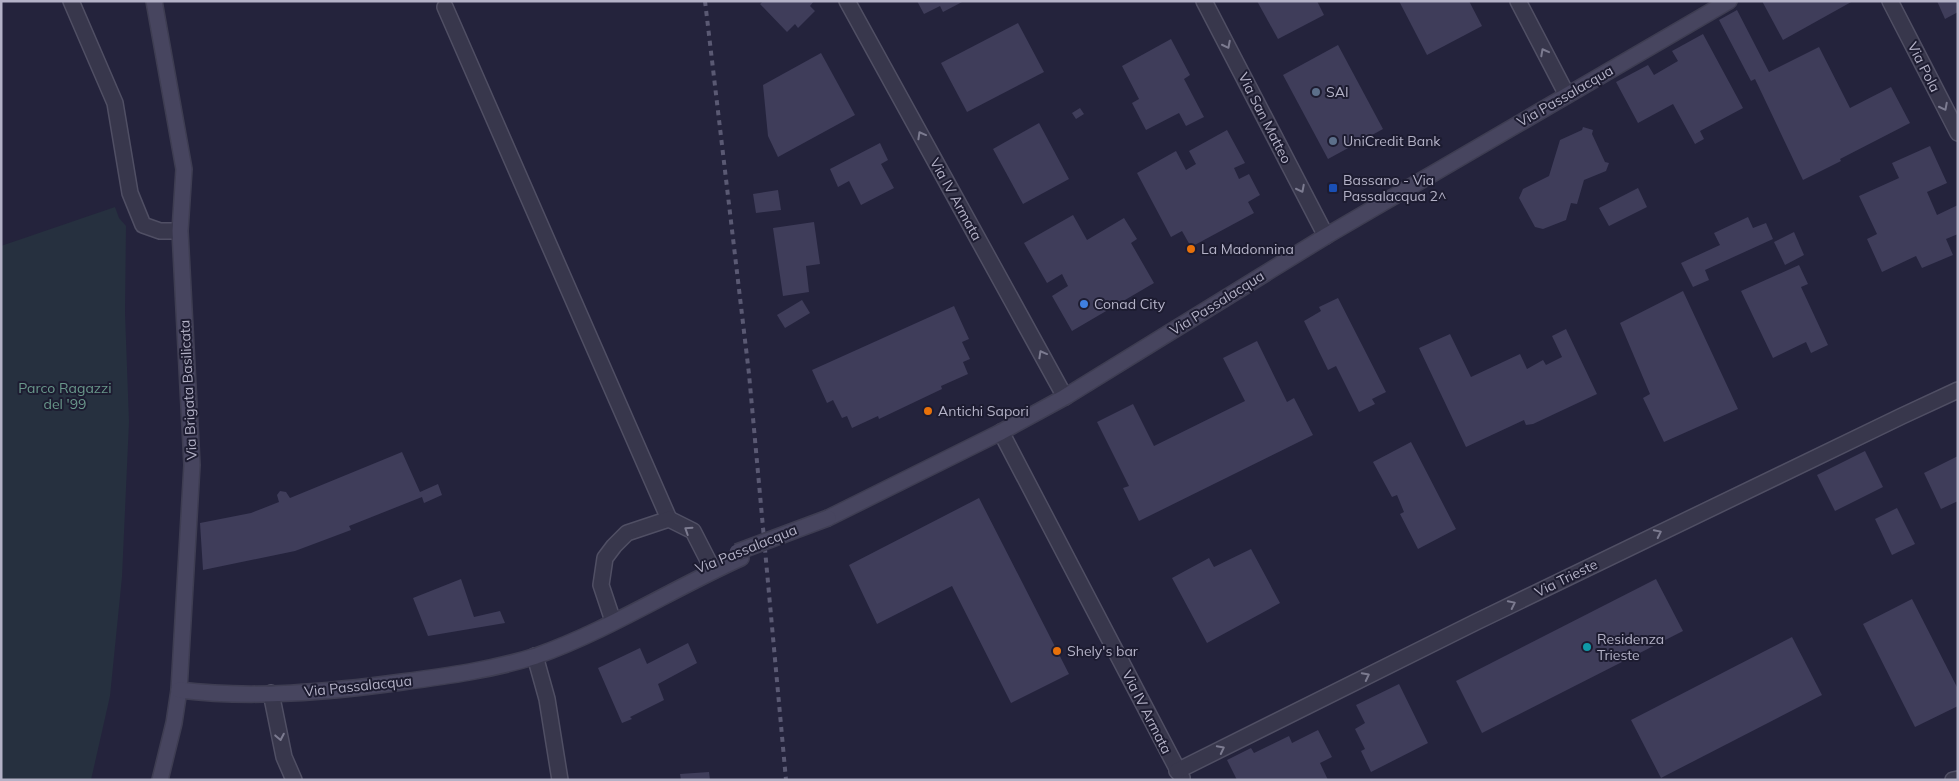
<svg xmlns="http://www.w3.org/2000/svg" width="1959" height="781" font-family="Mulish,sans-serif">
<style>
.green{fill:#26303f}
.building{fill:#3f3d5a}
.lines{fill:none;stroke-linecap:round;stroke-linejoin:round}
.lane-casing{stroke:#504f64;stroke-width:18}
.street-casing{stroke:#504f64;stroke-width:18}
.secondary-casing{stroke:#3e3d52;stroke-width:18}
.lane{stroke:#38374c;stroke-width:15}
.street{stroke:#38374c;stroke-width:15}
.secondary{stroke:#47455f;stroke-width:15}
.rail{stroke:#5a5973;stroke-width:4;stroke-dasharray:5 5;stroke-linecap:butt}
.secondary-bridge-casing{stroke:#3e3d52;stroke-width:18;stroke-linecap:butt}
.secondary-bridge{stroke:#47455f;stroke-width:15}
.oneway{stroke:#7c7b90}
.service-dot{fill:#5c6f8a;stroke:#1d1c31;stroke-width:2}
.transit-dot{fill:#1a4fb4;stroke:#1d1c31;stroke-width:2}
.food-dot{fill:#e8710a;stroke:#1d1c31;stroke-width:2}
.shop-dot{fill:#3f7fe0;stroke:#1d1c31;stroke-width:2}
.culture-dot{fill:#0f9aa8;stroke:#1d1c31;stroke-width:2}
.labels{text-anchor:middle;stroke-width:4;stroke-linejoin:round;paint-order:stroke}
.street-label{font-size:14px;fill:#b4b2c7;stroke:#1d1c31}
.poi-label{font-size:14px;fill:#b4b2c7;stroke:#1d1c31;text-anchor:start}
.park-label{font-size:14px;fill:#69988b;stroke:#1d1c31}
</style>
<rect width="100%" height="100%" fill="#24233c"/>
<path class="green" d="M115 207 119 218 126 226 125 313 129 422 122 577 110 696 91 780H1V246Z"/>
<g class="building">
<path d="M763 1H814L810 6 815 11 798 28 795 24 787 32 760 4Z"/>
<path d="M917 1H964L943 12 940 6 924 14Z"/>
<path d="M1257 1H1317L1324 15 1278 39Z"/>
<path d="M1399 1H1469L1482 26 1427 55Z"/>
<path d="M1762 1H1853L1783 40Z"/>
<path d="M1937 1H1958V12L1945 19Z"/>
<path d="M1737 10 1769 72 1819 47 1850 108 1891 87 1910 123 1840 159 1841 161 1803 180 1755 79 1751 81 1719 20Z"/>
<path d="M1018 23 1044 72 967 112 941 63Z"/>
<path d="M1703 34 1743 108 1700 131 1704 139 1695 144 1673 104 1638 123 1616 82 1648 65 1654 75 1678 61 1672 51Z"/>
<path d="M1171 39 1190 75 1184 79 1204 117 1186 126 1179 113 1146 130 1132 103 1139 99 1122 66Z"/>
<path d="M1338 45 1383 129 1328 159 1283 75Z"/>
<path d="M821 53 855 115 778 157 768 136 763 85Z"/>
<path d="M1080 108 1084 114 1076 119 1072 113Z"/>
<path d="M1039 123 1069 179 1023 204 993 149Z"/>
<path d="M1583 127 1593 130 1592 134 1605 162 1609 163 1606 171 1584 180 1577 204 1571 203 1566 220 1543 229 1535 227 1519 198 1523 189 1549 176 1560 140 1582 130Z"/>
<path d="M1227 130 1245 163 1234 168 1239 179 1249 174 1260 195 1248 202 1254 213 1191 247 1182 231 1171 237 1137 173 1176 151 1186 170 1196 164 1189 151Z"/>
<path d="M880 143 888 160 881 164 894 188 861 205 849 181 838 187 830 169Z"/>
<path d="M1930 146 1947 183 1927 192 1937 215 1958 205V234L1946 239 1953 255 1922 268 1916 256 1882 272 1867 239 1877 234 1859 196 1899 178 1892 163Z"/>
<path d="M1638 188 1647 207 1609 226 1599 208Z"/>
<path d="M778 190 781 210 756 213 753 194Z"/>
<path d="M1073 215 1087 240 1124 218 1137 239 1131 243 1154 283 1072 331 1052 296 1068 286 1062 274 1047 283 1024 243Z"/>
<path d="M1748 217 1753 228 1766 223 1773 239 1705 270 1709 280 1693 287 1681 263 1720 245 1714 233Z"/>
<path d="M814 222 820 264 806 266 809 292 783 296 773 228Z"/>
<path d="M1794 232 1804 255 1785 265 1774 242Z"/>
<path d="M1799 265 1808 284 1801 287 1828 345 1811 353 1806 342 1773 358 1741 291Z"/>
<path d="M1683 291 1738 409 1664 442 1643 398 1650 394 1620 323Z"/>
<path d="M1338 298 1386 392 1372 399 1375 404 1359 412 1336 366 1328 370 1304 321 1321 311 1319 307Z"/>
<path d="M802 300 810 313 785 328 777 315Z"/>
<path d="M954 306 969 339 962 342 970 359 963 362 968 374 941 386 942 389 879 419 878 416 852 428 847 416 842 418 833 400 827 403 812 370Z"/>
<path d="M1566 329 1597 394 1533 424 1526 425 1524 420 1466 447 1419 348 1450 334 1471 377 1520 354 1527 369 1543 360 1546 365 1562 357 1552 336Z"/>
<path d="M1257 341 1287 402 1294 398 1313 435 1139 521 1123 488 1129 486 1097 422 1133 404 1154 446 1245 401 1223 358Z"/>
<path d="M1411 442 1456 529 1418 549 1400 514 1404 512 1397 495 1392 497 1373 462Z"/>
<path d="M1865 451 1883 487 1835 511 1817 475Z"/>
<path d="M402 452 420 492 438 484 442 495 424 503 422 497 349 526 351 530 295 551 203 570 200 523 251 513 279 502 277 495 280 491 286 492 290 498Z"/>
<path d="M1958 456V501L1941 509 1924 473Z"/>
<path d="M979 498 1069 674 1011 703 952 586 877 624 849 565Z"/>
<path d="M1897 508 1915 544 1892 555 1875 519Z"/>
<path d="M1251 549 1280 603 1207 643 1172 578 1209 558 1214 567Z"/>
<path d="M461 579 474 617 500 611 505 623 428 636 413 598Z"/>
<path d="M1656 579 1683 631 1482 733 1456 681Z"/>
<path d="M1912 599 1958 689V706L1915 727 1863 624Z"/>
<path d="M1792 637 1822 695 1661 778 1631 720Z"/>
<path d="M688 643 697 663 658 684 664 700 630 717 632 719 622 723 598 668 640 648 647 664Z"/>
<path d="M1399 684 1428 743 1371 772 1361 751 1365 749 1355 729 1365 723 1356 705Z"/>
<path d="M1318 730 1332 757 1320 763 1328 780H1237L1227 760 1251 748 1254 753 1289 736 1292 743Z"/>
<path d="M709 772 710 780H681L680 774Z"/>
</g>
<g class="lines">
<defs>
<g id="lane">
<path d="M445 7 669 519"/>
<path d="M613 621 601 585 605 558 614 546 627 533 669 519 693 531 713 570"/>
</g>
<g id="street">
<path d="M71 1 115 103 130 193 143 225 160 231H180"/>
<path d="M847 1 1065 397"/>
<path d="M1204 1 1326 236"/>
<path d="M1518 1 1567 95"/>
<path d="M1890 1 1958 133"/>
<path d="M1001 432 1182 778"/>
<path d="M535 656 547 699 560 780"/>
<path d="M271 693 284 757 294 780"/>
<path d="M1177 771 1476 622 1902 416 1958 390"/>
<path d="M1953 780 1958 779"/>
</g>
<g id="secondary">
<path d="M154 1 184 169 180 231 192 465 179 690 174 723 160 780"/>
<path d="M828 518 1001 432 1065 397 1326 236 1729 1"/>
<path d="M179 690C253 699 329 692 402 682 447 676 492 670 536 656 607 631 672 589 741 558"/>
</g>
</defs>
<use href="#lane" class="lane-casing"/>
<use href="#street" class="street-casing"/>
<use href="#secondary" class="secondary-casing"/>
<use href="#lane" class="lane"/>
<use href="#street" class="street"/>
<use href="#secondary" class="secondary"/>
<path class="rail" d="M705 1 749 374 786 780"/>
<defs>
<path id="secondary-bridge" d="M737 552 828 518"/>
</defs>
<use href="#secondary-bridge" class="secondary-bridge-casing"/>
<use href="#secondary-bridge" class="secondary-bridge"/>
</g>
<defs><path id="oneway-chevron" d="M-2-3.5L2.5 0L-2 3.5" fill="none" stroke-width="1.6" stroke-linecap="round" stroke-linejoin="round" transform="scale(1.25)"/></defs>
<g class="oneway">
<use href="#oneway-chevron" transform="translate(1227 45) rotate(63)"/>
<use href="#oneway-chevron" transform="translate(1544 52) rotate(-118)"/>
<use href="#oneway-chevron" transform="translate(1944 107) rotate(63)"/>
<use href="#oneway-chevron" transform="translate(921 135) rotate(-119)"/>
<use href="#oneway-chevron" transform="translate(1301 189) rotate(63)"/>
<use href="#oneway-chevron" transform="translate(1042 354) rotate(-119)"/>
<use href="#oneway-chevron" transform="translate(688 530) rotate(-147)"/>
<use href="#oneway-chevron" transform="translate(1658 533) rotate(-26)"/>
<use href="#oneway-chevron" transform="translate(1512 604) rotate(-26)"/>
<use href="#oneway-chevron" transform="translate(1366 676) rotate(-27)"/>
<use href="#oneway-chevron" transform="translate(280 737) rotate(79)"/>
<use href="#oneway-chevron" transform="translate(1221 749) rotate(-27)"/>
</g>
<g class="service-dot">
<circle cx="1316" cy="92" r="5"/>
<circle cx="1333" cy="141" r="5"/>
</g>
<rect class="transit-dot" x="1328" y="183" width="10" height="10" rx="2.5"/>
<g class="food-dot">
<circle cx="1191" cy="249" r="5"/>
<circle cx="928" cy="411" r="5"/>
<circle cx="1057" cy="651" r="5"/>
</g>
<circle class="shop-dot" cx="1084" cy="304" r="5"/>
<circle class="culture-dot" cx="1587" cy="647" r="5"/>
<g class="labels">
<g class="street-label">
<text transform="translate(1924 67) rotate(63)" y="5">Via Pola</text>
<text transform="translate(1565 96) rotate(-30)" y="5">Via Passalacqua</text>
<text transform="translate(1265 118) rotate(63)" y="5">Via San Matteo</text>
<text transform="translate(956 199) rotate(61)" y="5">Via IV Armata</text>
<text transform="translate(1217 303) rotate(-32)" y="5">Via Passalacqua</text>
<text transform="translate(188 390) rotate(-93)" y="5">Via Brigata Basilicata</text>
<text transform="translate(746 549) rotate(-22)" y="5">Via Passalacqua</text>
<text transform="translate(1566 578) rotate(-26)" y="5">Via Trieste</text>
<text transform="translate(358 686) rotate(-6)" y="5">Via Passalacqua</text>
<text transform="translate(1147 712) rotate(63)" y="5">Via IV Armata</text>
</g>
<g class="poi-label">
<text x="1326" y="97">SAI</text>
<text x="1343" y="146">UniCredit Bank</text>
<text x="1343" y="185">Bassano - Via<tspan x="1343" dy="16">Passalacqua 2^</tspan></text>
<text x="1201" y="254">La Madonnina</text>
<text x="1094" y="309">Conad City</text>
<text x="938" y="416">Antichi Sapori</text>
<text x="1597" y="644">Residenza<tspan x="1597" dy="16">Trieste</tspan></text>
<text x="1067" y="656">Shely's bar</text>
</g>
<g class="park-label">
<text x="65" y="393">Parco Ragazzi<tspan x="65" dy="16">del '99</tspan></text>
</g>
</g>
<rect width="1959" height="781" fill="none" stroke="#b4b2c7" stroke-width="5"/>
</svg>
